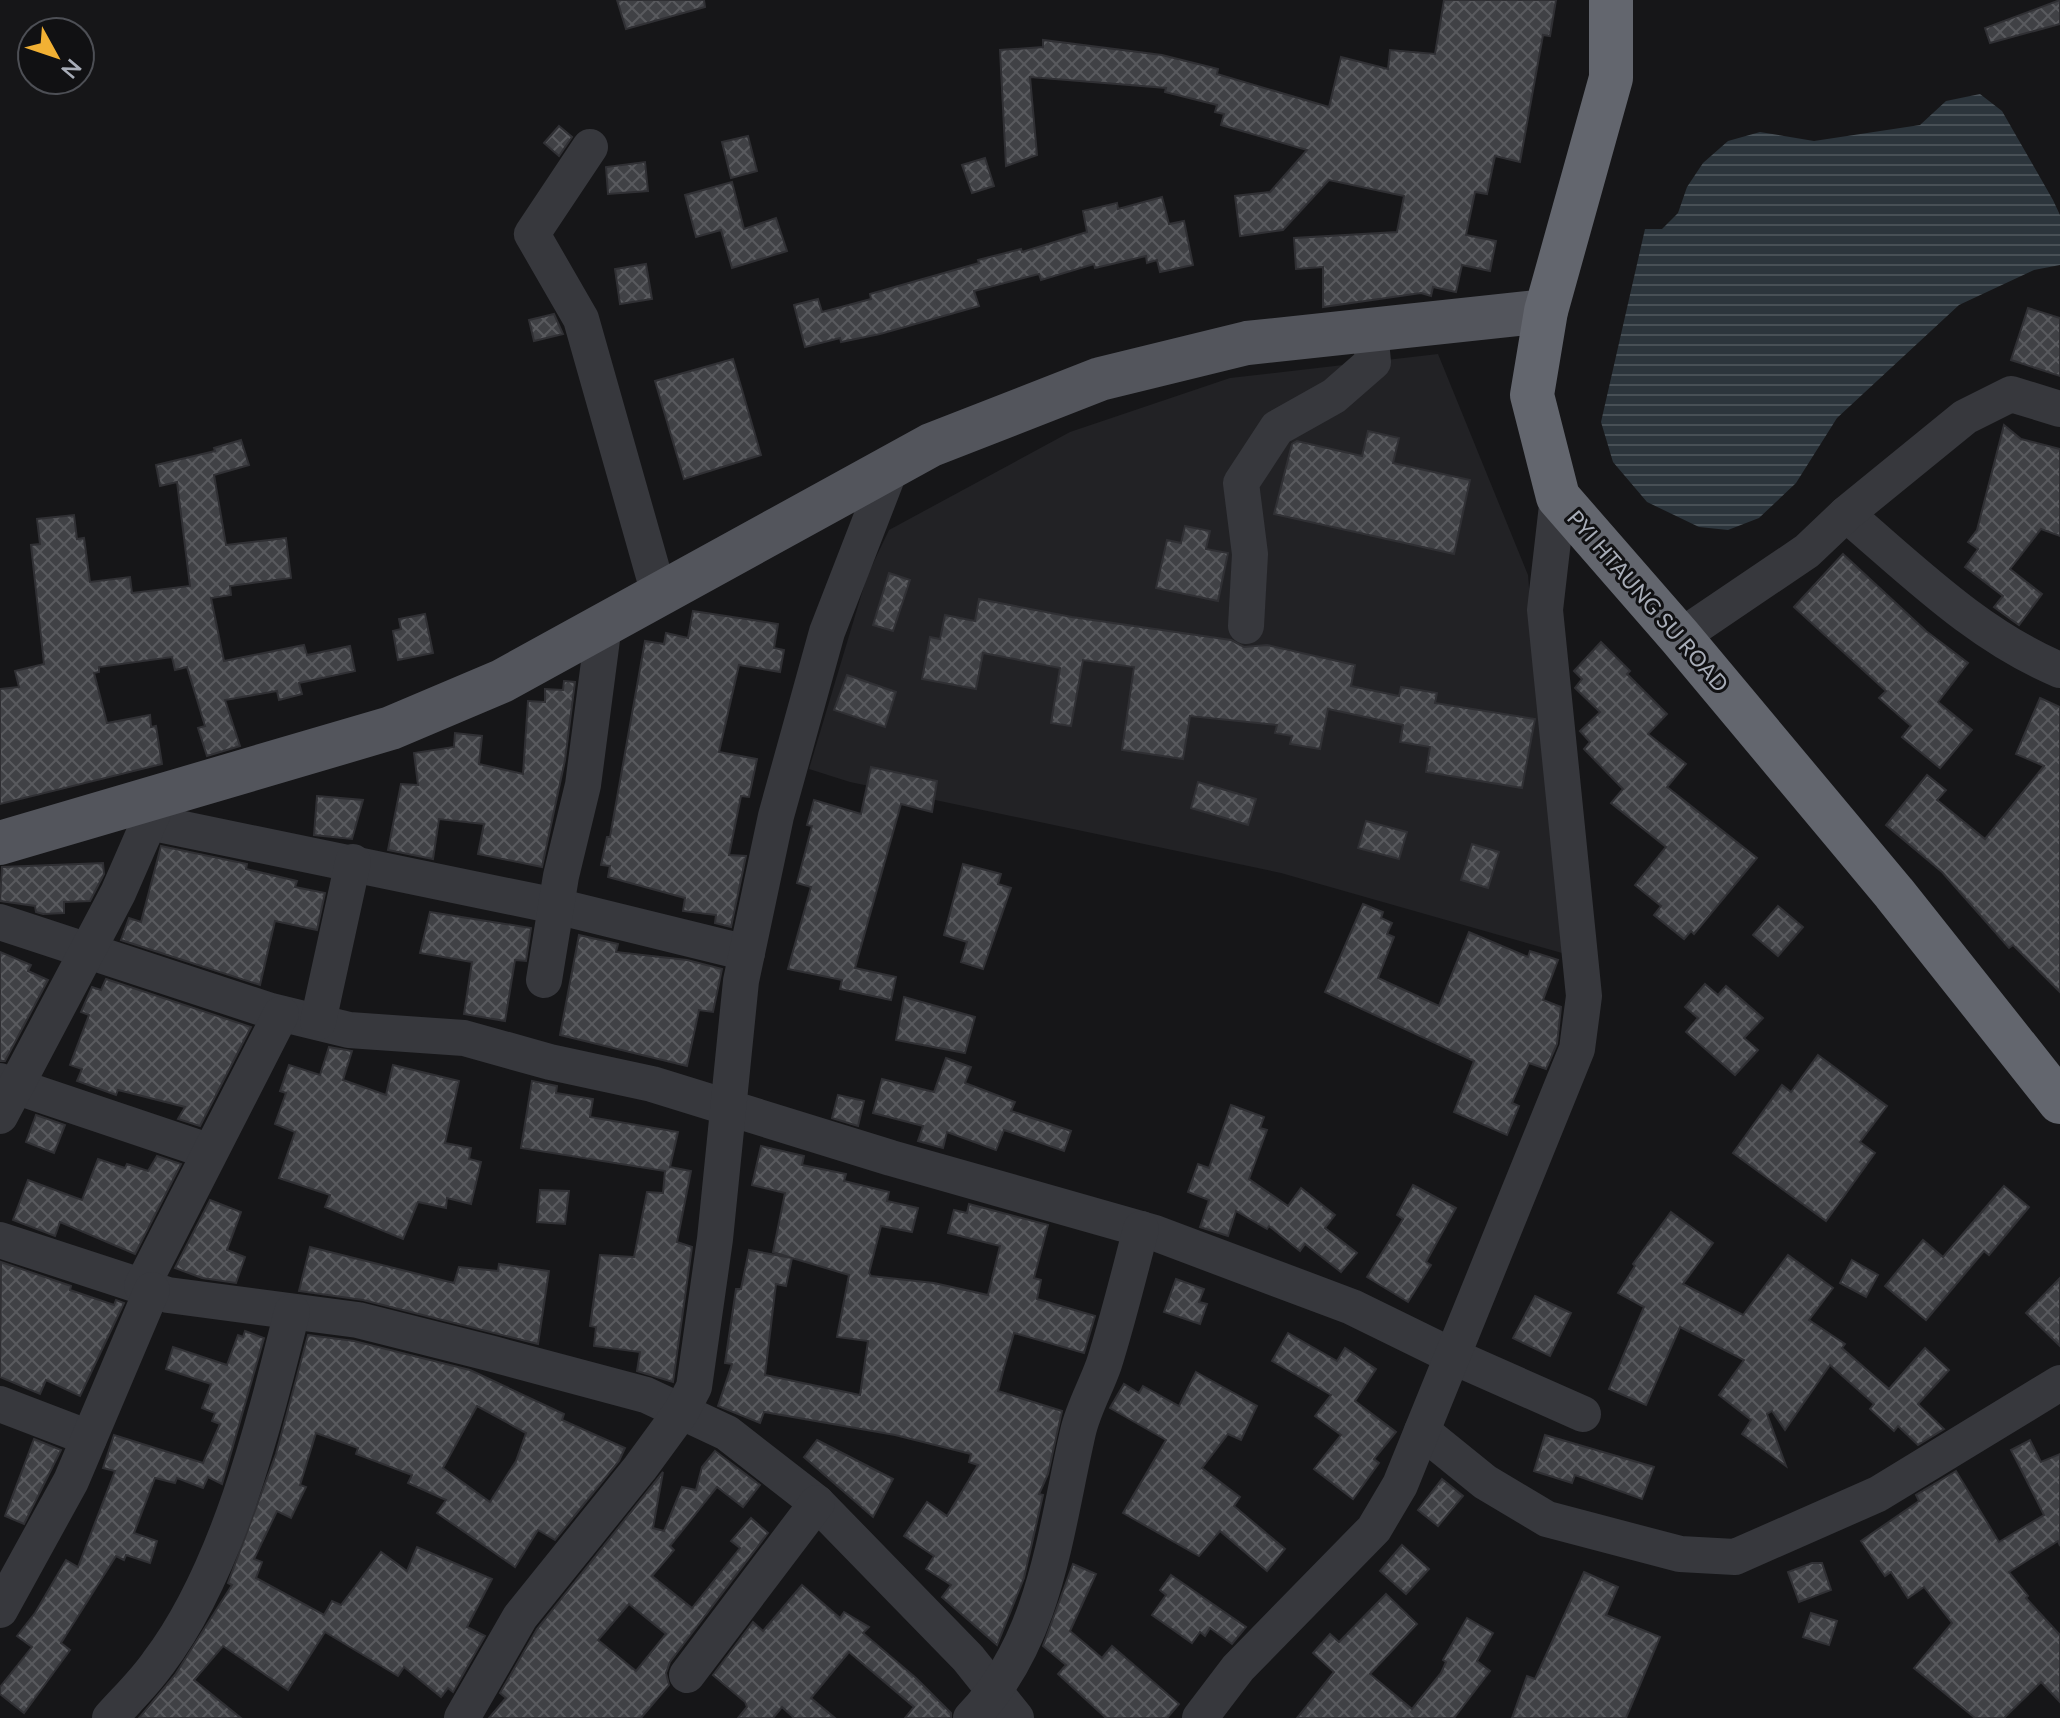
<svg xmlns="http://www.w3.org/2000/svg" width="2060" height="1718" font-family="Lato,sans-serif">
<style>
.built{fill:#222225}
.water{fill:url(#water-rules)}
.building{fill:url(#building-cross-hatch);stroke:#303034;stroke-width:2;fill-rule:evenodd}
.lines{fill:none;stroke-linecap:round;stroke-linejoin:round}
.minor{stroke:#37383d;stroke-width:36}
.major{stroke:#53555c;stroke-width:44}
.highway{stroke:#63666e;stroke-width:44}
.labels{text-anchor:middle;stroke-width:6;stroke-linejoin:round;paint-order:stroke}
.street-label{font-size:22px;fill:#a8adb8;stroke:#111113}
</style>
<defs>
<pattern id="water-rules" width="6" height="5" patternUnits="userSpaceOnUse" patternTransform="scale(2)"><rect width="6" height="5" fill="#2c353c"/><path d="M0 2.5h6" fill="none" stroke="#485056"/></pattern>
<pattern id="building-cross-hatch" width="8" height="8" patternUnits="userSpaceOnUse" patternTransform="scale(2)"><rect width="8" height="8" fill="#404145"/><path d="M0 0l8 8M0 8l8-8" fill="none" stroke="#595a5e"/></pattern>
</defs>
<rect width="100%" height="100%" fill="#161618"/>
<path class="built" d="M1438 354 1528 575 1547 803 1569 955 1281 873 850 782 809 769 867 576 889 530 1070 432 1230 378Z"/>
<path class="water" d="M1980 94 2002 111 2053 200 2060 215V265L2034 270 1959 305 1837 418 1796 483 1759 518 1728 530 1699 527 1647 502 1613 462 1601 422 1645 229H1662L1678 213 1687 187 1703 163 1728 141 1760 132 1814 141 1920 125 1946 101Z"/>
<g class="building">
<path d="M617 0H704L705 7 626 29Z"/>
<path d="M1444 0H1556L1550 36 1543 35 1520 162 1495 156 1487 194 1475 192 1466 235 1496 241 1490 271 1462 265 1456 292 1433 287 1431 296 1421 293 1323 307V267L1296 269 1294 238 1397 232 1404 196 1329 180 1283 230 1240 236 1235 196 1270 192 1307 150 1221 125 1224 114 1215 112 1217 105 1165 92 1166 88 1030 77 1037 155 1006 166 1000 50 1043 47V40L1162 55 1218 69 1217 74 1329 107 1341 57 1388 69 1390 50 1435 54Z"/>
<path d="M2060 0V24L1990 43 1985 28Z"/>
<path d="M559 126 572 137 559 156 544 143Z"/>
<path d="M748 136 757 171 731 178 722 142Z"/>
<path d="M985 158 994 186 972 193 962 165Z"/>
<path d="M645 162 648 191 608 194 606 167Z"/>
<path d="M732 182 744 229 776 218 787 251 732 268 721 230 696 237 685 195Z"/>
<path d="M1162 197 1169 224 1184 221 1193 265 1160 272 1157 260 1147 263 1146 256 1095 268 1094 264 1041 280 1039 274 974 291 979 306 880 334 841 342 840 338 805 347 794 305 818 299 822 312 871 299 870 294 979 263 978 260 1021 249 1022 252 1087 232 1083 211 1117 203 1118 209Z"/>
<path d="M646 264 652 299 620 304 615 269Z"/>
<path d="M2028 308 2060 318V376L2011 360Z"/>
<path d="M554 314 563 334 534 341 529 320Z"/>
<path d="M733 359 761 455 684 479 655 381Z"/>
<path d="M2004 425 2021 439 2060 449V536L2041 529 2010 569 2042 594 2019 625 1994 607 2003 596 1965 567 1978 549 1968 542 1977 530Z"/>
<path d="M1368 431 1399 438 1393 463 1470 480 1454 554 1274 514 1292 444 1297 441 1362 456Z"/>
<path d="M241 440 249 465 214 475 226 545 286 538 291 578 230 586 231 595 211 598 224 661 304 645 307 655 350 646 355 671 299 683 302 694 279 700 277 691 225 700 240 746 207 756 198 728 205 726 187 667 175 670 172 657 99 667V672L94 673 107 723 150 715 151 727 156 726 162 764 0 804V689L19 687 15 671 44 664 31 545 40 544 37 519 74 515 77 539 84 538 90 582 130 577 132 593 190 586 177 482 160 486 156 465 215 451 214 448Z"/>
<path d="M1185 526 1210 531 1206 549 1228 553 1218 601 1156 588 1167 540 1181 543Z"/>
<path d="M1843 554 1926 631 1968 663 1938 702 1972 730 1940 768 1902 737 1911 726 1879 698 1886 691 1794 607Z"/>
<path d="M889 573 910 580 893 631 873 625Z"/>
<path d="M979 599 1072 617 1231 640 1244 647 1267 645 1355 665 1351 686 1399 696 1401 687 1437 693 1435 703 1535 719 1522 788 1426 772 1430 747 1400 742 1403 725 1328 709 1320 749 1290 744 1292 736 1275 733 1277 725 1190 716 1183 759 1122 750 1134 667 1083 660 1071 726 1051 723 1060 668 983 653 976 689 922 679 930 637 940 639 945 615 975 621Z"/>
<path d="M693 611 778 624 774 648 784 650 780 672 739 665 719 752 757 759 749 797 741 796 729 855 746 856 731 927 715 923 716 915 683 911 685 898 608 877 610 866 601 865 607 837H610L645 641 664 644 666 633 688 638Z"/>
<path d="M425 614 433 653 398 660 393 631 401 629 399 619Z"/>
<path d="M1601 642 1630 671 1627 674 1667 714 1648 734 1686 764 1667 787 1757 858 1694 934 1691 931 1684 939 1654 915 1661 906 1635 885 1666 847 1611 803 1623 789 1584 749 1590 742 1580 731 1600 712 1575 688 1582 679 1574 671Z"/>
<path d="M847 675 896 692 885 727 834 710Z"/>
<path d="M564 681 575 682 565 760 542 867 478 854 484 824 439 819 433 859 388 850 401 784 418 785 414 753 454 747 455 733 482 736 479 764 523 774 528 701 545 702V689L563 690Z"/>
<path d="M2040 698 2060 707V992L2013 945 2009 948 1942 872 1886 825 1927 775 1946 790 1937 800 1985 839 2044 766 2016 754Z"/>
<path d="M871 767 937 781 932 812 901 804 855 968 896 977 891 1000 840 989 842 980 788 969 811 887 797 883 812 826 807 825 814 800 861 814Z"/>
<path d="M1198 782 1256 799 1248 825 1191 808Z"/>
<path d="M317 796 363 800 352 839 314 835Z"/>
<path d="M1366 821 1407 832 1399 859 1358 848Z"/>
<path d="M1472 844 1499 852 1488 888 1461 880Z"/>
<path d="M161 846 247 864 246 869 297 881 295 887 325 893 317 930 275 921 260 985 121 940 129 918 141 922Z"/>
<path d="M103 863 104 874 90 901 64 902V913L43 914 36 912 35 906 0 901 2 867Z"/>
<path d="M963 864 1001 874 998 884 1011 888 983 969 961 962 967 942 944 935Z"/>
<path d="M1363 904 1383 912 1381 918 1392 923 1387 934 1394 937 1378 978 1439 1006 1469 932 1528 957 1530 951 1558 960 1543 1000 1561 1007 1557 1044 1546 1069 1529 1063 1512 1103 1519 1106 1507 1135 1454 1112 1474 1061 1325 992Z"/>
<path d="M1778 906 1803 927 1778 956 1753 935Z"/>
<path d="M430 912 531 928 526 961 515 960 505 1021 464 1014 472 962 420 953Z"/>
<path d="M579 935 618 944 616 952 687 960 722 969 713 1012 699 1010 687 1066 560 1035Z"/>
<path d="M0 952 31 965 28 971 48 980 5 1061H0Z"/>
<path d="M106 979 251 1027 200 1126 178 1119 185 1107 118 1090 116 1095 77 1081 82 1069 70 1065 89 1015 81 1012 92 987 101 990Z"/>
<path d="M1705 984 1718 995 1726 986 1763 1018 1744 1038 1758 1050 1735 1075 1686 1032 1698 1018 1685 1007Z"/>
<path d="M904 997 975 1017 965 1053 896 1040Z"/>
<path d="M329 1047 352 1051 343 1080 386 1095 393 1065 459 1081 445 1143 471 1148 469 1159 481 1162 471 1204 447 1198 446 1208 418 1202 403 1239 325 1207 330 1195 279 1178 295 1132 275 1124 286 1093 280 1091 289 1065 320 1075Z"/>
<path d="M1818 1055 1887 1106 1860 1142 1875 1153 1826 1221 1733 1153 1782 1085 1791 1092Z"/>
<path d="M946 1058 971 1067 965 1083 1015 1102 1011 1111 1071 1131 1064 1151 1004 1130 996 1150 947 1132 943 1148 918 1141 923 1126 873 1113 882 1079 934 1092Z"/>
<path d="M532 1081 557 1086 556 1093 593 1099 590 1117 678 1132 670 1167 691 1171 677 1242 692 1247 673 1382 637 1371 640 1352 594 1346 596 1327 590 1326 600 1255 634 1257 647 1192 663 1193 665 1171 521 1148Z"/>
<path d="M838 1095 864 1101 858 1126 832 1118Z"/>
<path d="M1231 1105 1264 1117 1260 1128 1267 1130 1249 1179 1288 1206 1301 1188 1335 1215 1325 1228 1357 1253 1341 1272 1305 1244 1300 1251 1269 1226 1267 1229 1236 1211 1228 1236 1200 1227 1209 1200 1188 1192 1198 1164 1209 1168Z"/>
<path d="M36 1115 65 1125 54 1153 26 1142Z"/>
<path d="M761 1146 804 1156 802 1165 846 1174 844 1181 889 1192 887 1201 918 1208 912 1232 881 1226 869 1273 871 1276 934 1283 988 1295 1000 1246 948 1233 954 1210 967 1213 969 1204 1048 1225 1034 1278 1041 1280 1037 1299 1095 1316 1084 1353 1014 1333 1004 1368 998 1391 1062 1411 1048 1474 1039 1494 1043 1495 1024 1578 997 1645 942 1597 951 1585 926 1569 934 1556 904 1536 927 1502 947 1516 978 1465 969 1462 971 1454 895 1435 764 1412 760 1423 718 1406 732 1364 725 1363 736 1289H741L749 1250 792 1258 773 1252 785 1193 752 1185ZM792 1258 849 1275 837 1337 868 1341 860 1395 765 1375 776 1284 786 1286Z"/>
<path d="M157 1156 181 1164 135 1254 60 1222 55 1236 13 1220 28 1180 82 1200 98 1159 125 1168 127 1164 148 1171Z"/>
<path d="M1413 1185 1456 1208 1426 1262 1431 1265 1408 1302 1367 1277 1403 1219 1397 1215Z"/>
<path d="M2004 1186 2029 1207 1989 1255 1984 1251 1926 1320 1885 1286 1923 1240 1943 1257Z"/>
<path d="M540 1190 569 1191 565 1224 537 1222Z"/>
<path d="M210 1200 241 1212 227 1250 245 1257 236 1283 202 1278 175 1268Z"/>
<path d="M1671 1212 1713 1243 1683 1284 1743 1315 1788 1255 1833 1288 1809 1320 1845 1344 1842 1348 1889 1389 1925 1348 1949 1370 1918 1404 1944 1429 1918 1445 1898 1426 1894 1431 1870 1409 1874 1404 1830 1365 1785 1430 1772 1411 1767 1414 1786 1466 1742 1434 1751 1420 1719 1395 1744 1360 1680 1327 1646 1405 1609 1389 1644 1307 1618 1293 1635 1266 1633 1264Z"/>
<path d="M310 1247 454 1283 459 1267 498 1271 499 1264 549 1271 538 1344 363 1300 299 1291Z"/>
<path d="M1852 1260 1878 1275 1866 1297 1840 1283Z"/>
<path d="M1 1262 71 1286 70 1290 114 1305 116 1300 124 1303 80 1396 46 1380 40 1394 0 1377Z"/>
<path d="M2060 1278V1346L2026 1313Z"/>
<path d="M1176 1279 1204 1289 1199 1302 1207 1304 1200 1324 1164 1312Z"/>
<path d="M1535 1296 1571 1313 1550 1356 1513 1338Z"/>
<path d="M245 1331 264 1338 222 1484 208 1477 203 1488 177 1478 175 1483 155 1478 134 1533 157 1541 150 1563 126 1555 124 1560 116 1556 61 1643 70 1650 24 1713 0 1694V1687L32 1647 17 1636 35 1613 66 1560 78 1567 115 1471 103 1468 114 1435 203 1463 220 1424 212 1421 215 1413 202 1408 211 1384 166 1369 173 1347 227 1365 238 1335 243 1337Z"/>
<path d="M1288 1333 1337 1361 1345 1348 1376 1369 1355 1401 1396 1432 1374 1459 1379 1463 1353 1499 1314 1469 1341 1435 1315 1416 1331 1395 1272 1361Z"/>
<path d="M308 1335 354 1341 470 1370 564 1414 562 1420 625 1448 619 1461 555 1540 538 1530 515 1567 437 1513 446 1500 408 1483 412 1475 356 1454 358 1448 316 1433 300 1485 306 1487 291 1518 277 1511 254 1559 262 1562 256 1578 324 1615 332 1601 341 1605 381 1552 407 1571 417 1547 492 1579 467 1627 485 1636 453 1692 448 1688 441 1697 404 1667 398 1676 325 1632 288 1690 223 1646 194 1680 241 1718H139L175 1675 232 1585 228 1583 276 1454ZM477 1406 526 1433 516 1461 490 1502 443 1468Z"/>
<path d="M1196 1372 1257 1406 1241 1440 1228 1434 1202 1468 1240 1497 1234 1506 1285 1549 1267 1571 1220 1531 1199 1556 1123 1513 1166 1440 1110 1408 1124 1384 1139 1393 1143 1386 1179 1406Z"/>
<path d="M1545 1435 1654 1467 1642 1499 1575 1475 1572 1483 1534 1471Z"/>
<path d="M34 1439 61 1450 24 1524 5 1516Z"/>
<path d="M817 1440 893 1479 873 1517 804 1457Z"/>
<path d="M2030 1440 2041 1462 2060 1454V1546L2058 1541 2009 1572 2028 1596 2026 1598 2060 1635V1702L2041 1682 2004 1718H1975L1914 1668 1952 1623 1924 1587 1908 1598 1891 1572 1885 1576 1861 1541 1919 1501 1916 1495 1956 1471 1999 1542 2044 1515 2011 1450Z"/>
<path d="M715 1451 760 1485 743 1507 717 1487 670 1546 674 1550 652 1576 692 1608 740 1548 731 1541 751 1518 768 1533 670 1662 666 1673 669 1685 641 1718H489L506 1698 500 1693 537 1629 663 1472 653 1528 664 1531 682 1487 696 1490 702 1467ZM629 1604 666 1634 636 1671 598 1640Z"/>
<path d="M1442 1479 1463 1496 1438 1526 1418 1510Z"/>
<path d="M1402 1545 1429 1569 1406 1594 1380 1571Z"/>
<path d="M1812 1563H1822L1831 1590 1799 1602 1788 1572Z"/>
<path d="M1073 1564 1096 1574 1070 1631 1102 1658 1112 1646 1179 1704 1167 1718H1106L1058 1674 1066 1665 1043 1646Z"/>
<path d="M1584 1572 1618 1587 1606 1615 1660 1637 1626 1718H1512L1527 1676 1535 1679Z"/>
<path d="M1171 1575 1246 1627 1232 1644 1210 1628 1205 1636 1200 1632 1192 1643 1152 1615 1166 1595 1160 1590Z"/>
<path d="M802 1585 840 1618 844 1612 869 1627 863 1633 916 1678 951 1713V1718H905L914 1707 849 1652 811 1698 835 1718H794L782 1707 773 1718H738L747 1707 745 1702 713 1675 753 1622 763 1631Z"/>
<path d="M1386 1594 1417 1624 1370 1674 1412 1709 1441 1673 1446 1662 1443 1660 1467 1618 1493 1633 1477 1661 1490 1671 1454 1718H1297L1334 1672 1313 1653 1330 1634 1339 1642Z"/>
<path d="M1811 1613 1837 1621 1829 1645 1803 1637Z"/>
</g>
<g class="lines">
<g class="minor">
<path d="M590 147 532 234 581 319 659 594"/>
<path d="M1846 514C1913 571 1978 636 2060 670"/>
<path d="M1246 626 1250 554 1241 483 1277 428 1334 396 1373 362 1370 331"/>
<path d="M1680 637 1807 551 1846 514 1965 417 2011 394 2060 409"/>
<path d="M149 822 556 906 747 953"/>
<path d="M0 922 271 1011 349 1030 464 1038 550 1062 652 1084 891 1158 1155 1233 1352 1307 1452 1356 1583 1414"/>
<path d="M544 980 561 876 583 785 604 624"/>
<path d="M318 1022 353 862"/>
<path d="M0 1081 208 1151"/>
<path d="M0 1116 118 893 159 799"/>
<path d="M0 1240 168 1295 358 1320 493 1354 646 1395 727 1433 817 1503 968 1658 1016 1718"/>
<path d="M142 1286 281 1014"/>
<path d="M0 1404 89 1438"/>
<path d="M1422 1431 1485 1482 1547 1519 1680 1554 1735 1557 1878 1494 2060 1383"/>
<path d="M0 1610 71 1481 152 1290"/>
<path d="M687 1675 817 1503"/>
<path d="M110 1718C126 1700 144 1683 158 1663 228 1571 264 1424 292 1312"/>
<path d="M462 1718 520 1617 640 1468 681 1412 694 1387 715 1239 741 981 776 816 827 632 891 467"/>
<path d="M971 1718C1046 1641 1055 1532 1078 1432 1083 1409 1096 1387 1104 1364 1118 1320 1129 1274 1141 1229"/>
<path d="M1200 1718 1238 1668 1374 1529 1400 1485 1577 1049 1584 996 1545 610 1558 497"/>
</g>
<path class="major" d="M0 843 391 728 502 681 931 445 1100 379 1247 343 1546 311"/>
<path class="highway" d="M1611 0V78L1546 311 1532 395 1558 497 1680 637 1894 893 2060 1102"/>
</g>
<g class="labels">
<g class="street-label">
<text transform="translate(1648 601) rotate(49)" y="8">PYI HTAUNG SU ROAD</text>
</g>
</g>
<g transform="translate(56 56) rotate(130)"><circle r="38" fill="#111113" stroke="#4d4f55" stroke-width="2"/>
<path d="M0-6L14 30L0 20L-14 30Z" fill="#f2b134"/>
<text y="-12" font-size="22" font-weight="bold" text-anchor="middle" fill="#a8adb8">N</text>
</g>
</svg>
